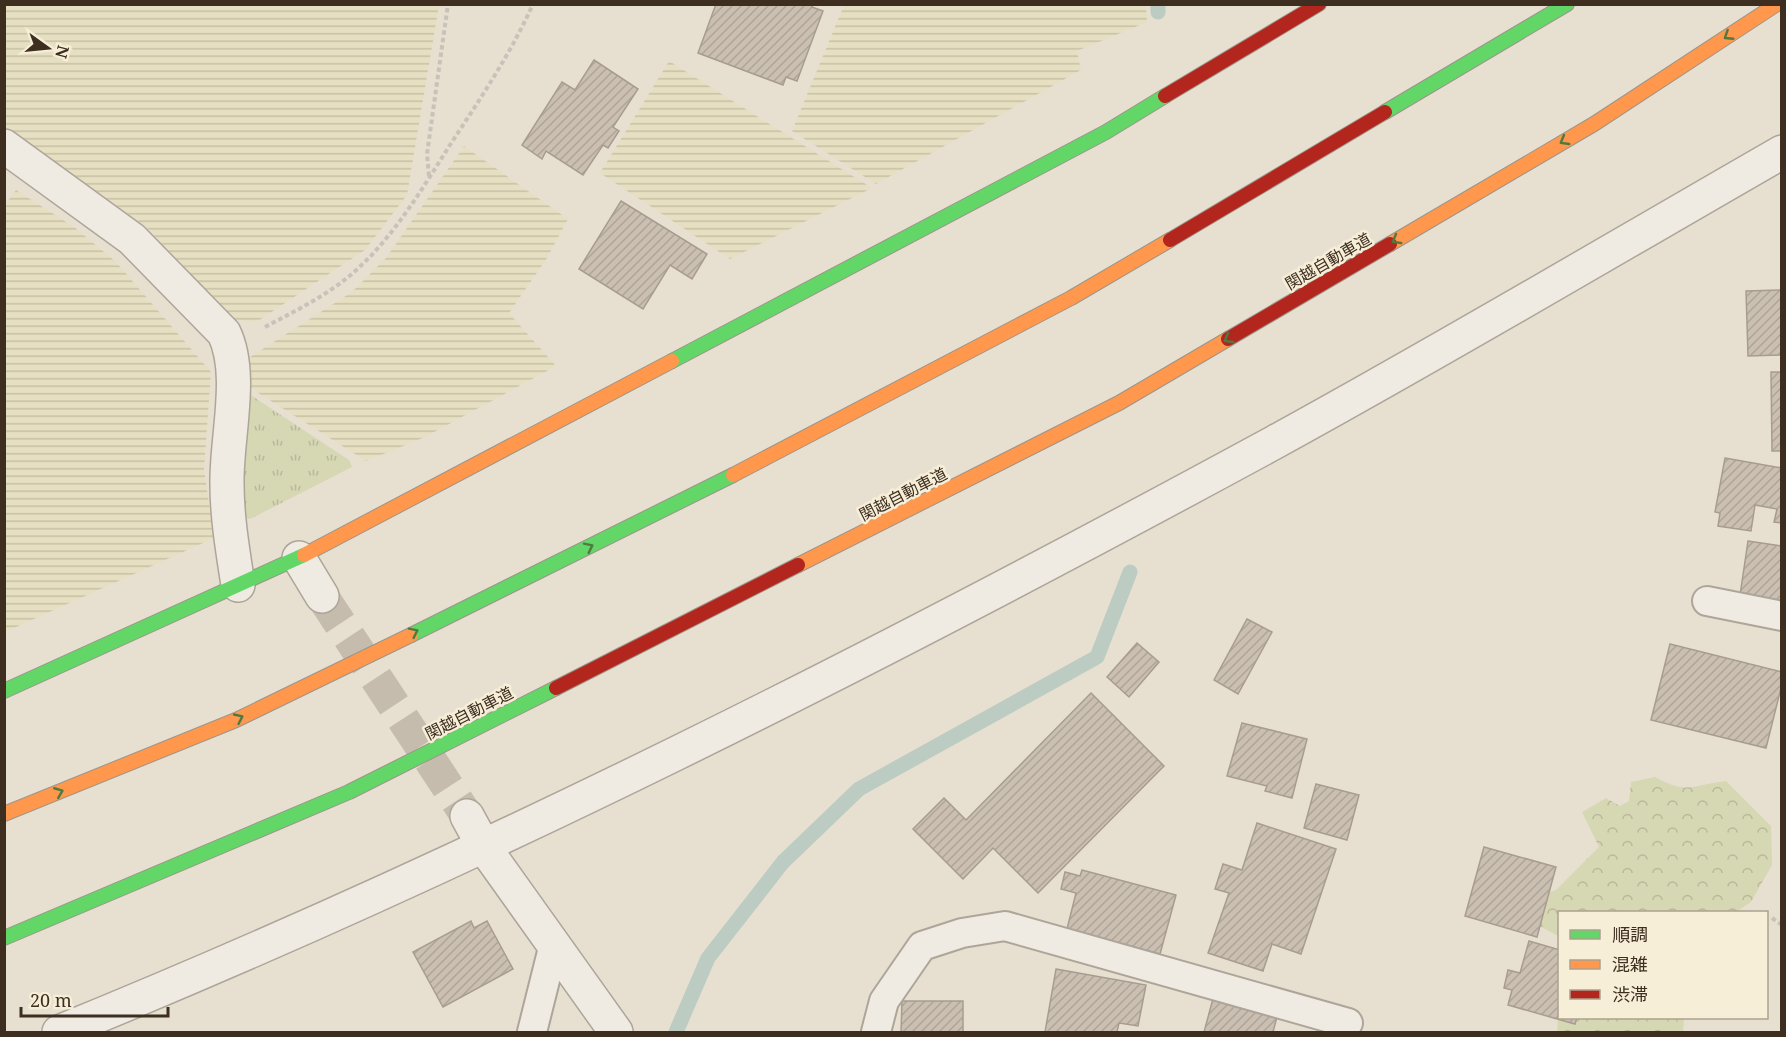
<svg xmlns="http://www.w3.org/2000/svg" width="1786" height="1037" font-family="'Noto Serif','Noto Sans JP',serif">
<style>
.farmland{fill:url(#farmland-rules)}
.grass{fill:url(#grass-tufts)}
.forest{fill:url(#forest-crowns)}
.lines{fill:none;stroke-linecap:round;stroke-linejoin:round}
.stream{stroke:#bcccc2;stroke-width:15}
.building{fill:url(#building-hatch);stroke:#a89c90;stroke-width:1.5}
.street-tunnel{stroke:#c5bcae;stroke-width:33;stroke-dasharray:33 16;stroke-linecap:butt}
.lane-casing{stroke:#ada599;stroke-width:32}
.street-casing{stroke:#ada599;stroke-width:36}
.fast-casing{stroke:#9c958a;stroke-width:16}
.slow-casing{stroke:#9c958a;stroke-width:16}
.jam-casing{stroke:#9c958a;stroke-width:16}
.path{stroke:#c8c2b9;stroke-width:4;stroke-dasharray:4.5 3;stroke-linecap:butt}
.lane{stroke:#efebe3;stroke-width:28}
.street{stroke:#efebe3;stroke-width:33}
.fast{stroke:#63d668;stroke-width:14}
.slow{stroke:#ff974d;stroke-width:14}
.jam{stroke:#b3261e;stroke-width:14}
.oneway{stroke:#4e7a40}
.labels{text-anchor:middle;stroke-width:5;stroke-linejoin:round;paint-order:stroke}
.street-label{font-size:16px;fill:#3d2e20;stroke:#f7eed8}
</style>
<defs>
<pattern id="farmland-rules" width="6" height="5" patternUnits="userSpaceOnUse" patternTransform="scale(1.5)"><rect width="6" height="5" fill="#e6dfc2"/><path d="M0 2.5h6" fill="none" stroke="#c6c0a6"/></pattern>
<pattern id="grass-tufts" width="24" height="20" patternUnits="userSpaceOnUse" patternTransform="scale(1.5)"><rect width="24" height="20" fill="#d6d7b3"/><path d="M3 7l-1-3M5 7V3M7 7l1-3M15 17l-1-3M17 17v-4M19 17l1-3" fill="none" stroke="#b9b99a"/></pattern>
<pattern id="forest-crowns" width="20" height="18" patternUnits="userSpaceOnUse" patternTransform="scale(1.5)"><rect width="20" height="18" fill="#d6d7b3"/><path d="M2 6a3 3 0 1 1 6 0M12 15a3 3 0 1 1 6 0" fill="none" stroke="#b9b99a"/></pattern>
<pattern id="building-hatch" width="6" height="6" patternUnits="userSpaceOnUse" patternTransform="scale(1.5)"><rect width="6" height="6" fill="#cbbfb2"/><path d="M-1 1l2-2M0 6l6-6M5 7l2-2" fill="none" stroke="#afa499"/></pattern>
</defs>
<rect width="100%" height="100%" fill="#e7e0d1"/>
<g class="farmland">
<path d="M5 5H439L407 195 365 250 258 321 235 320 144 225 5 127Z"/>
<path d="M844 5H1146L1147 22 1077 51 1081 70 876 184 792 131Z"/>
<path d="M669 61 872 188 730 259 600 173Z"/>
<path d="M464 146 568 219 547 258 509 313 556 366 425 437 366 461 249 387 247 359 352 292 386 258Z"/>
<path d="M16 190 74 227 116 262 211 372 204 469 214 538 5 632 4 206Z"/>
</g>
<path class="grass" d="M246 392 349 460 352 467 250 519 244 518 239 495Z"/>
<g class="forest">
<path d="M1655 777C1688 795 1691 785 1726 781L1771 826 1772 865 1751 902 1736 912H1560L1559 952 1558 936 1525 918 1533 898 1556 890 1599 847 1582 812 1606 798 1620 806 1629 801 1631 782Z"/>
<path d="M1559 1008 1560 1018H1684L1683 1032H1557Z"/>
</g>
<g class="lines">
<g class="stream">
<path d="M1158 12V4"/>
<path d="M676 1032 708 958 783 862 859 789 1097 657 1130 572"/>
</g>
</g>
<g class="building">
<path d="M716 4H813L812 7 823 11 797 81 786 77 783 85 698 53Z"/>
<path d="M594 60 638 89 613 127 619 131 608 148 603 145 583 175 546 151 542 159 522 145 562 82 575 90Z"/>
<path d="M621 201 707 254 692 279 670 265 643 309 579 269Z"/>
<path d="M1782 290V355L1748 356 1746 291Z"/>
<path d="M1771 372H1782V451H1772Z"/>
<path d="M1725 458 1782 468V523L1774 522 1777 509 1755 505 1751 531 1718 526 1720 513 1715 512Z"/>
<path d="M1748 541 1782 546V608L1739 602Z"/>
<path d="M1247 619 1272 632 1238 694 1214 680Z"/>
<path d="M1137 643 1159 662 1129 697 1107 677Z"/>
<path d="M1670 644 1782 672V684L1766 748 1651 720Z"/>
<path d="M1091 693 1164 766 1038 893 993 848 963 879 913 829 944 798 966 820Z"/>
<path d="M1242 723 1307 739 1292 798 1265 791 1267 786 1227 776Z"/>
<path d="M1316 784 1359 795 1347 840 1304 828Z"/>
<path d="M1257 823 1336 849 1301 954 1272 944 1263 971 1208 953 1229 893 1215 889 1223 864 1242 870Z"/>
<path d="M1484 847 1556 867 1537 937 1465 916Z"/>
<path d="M1082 870 1176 895 1160 954 1067 929 1076 893 1061 889 1065 872 1080 876Z"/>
<path d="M471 921 474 928 487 921 513 969 443 1007 413 952Z"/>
<path d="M1529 941 1560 950V1018H1577L1575 1024 1508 1005 1512 990 1504 988 1508 970 1520 973Z"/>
<path d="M1056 969 1146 985 1138 1026 1119 1023 1117 1032H1045Z"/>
<path d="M1214 995 1278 1013 1273 1032H1204Z"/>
<path d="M902 1001H963V1032H901Z"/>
</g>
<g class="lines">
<path class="street-tunnel" d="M322 596 467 816"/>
<defs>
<g id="lane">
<path d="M1707 601 1782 616"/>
<path d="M532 1032 554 944"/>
<path d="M876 1032 884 1001 922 946 962 933 1005 926 1348 1023"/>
</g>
<g id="street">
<path d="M4 146 132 239 224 333C244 374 226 438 227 484 227 518 233 552 238 585"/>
<path d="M299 558 322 596"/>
<path d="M467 816 484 847 616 1032"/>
<path d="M59 1032C477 862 879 657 1275 442 1445 349 1613 249 1782 152"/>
</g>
<g id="fast">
<path d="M1385 112 1567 4"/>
<path d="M672 361 1106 132 1165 96"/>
<path d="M411 635 733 475"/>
<path d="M4 691 304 555"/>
<path d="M4 938 349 792 556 688"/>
</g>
<g id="slow">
<path d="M1390 244 1594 124 1777 4"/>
<path d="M733 475 1071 298 1170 240"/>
<path d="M304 555 672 361"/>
<path d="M798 565 1119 403 1228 339"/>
<path d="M4 814 236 720 411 635"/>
</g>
<g id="jam">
<path d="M1165 96 1319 4"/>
<path d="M1170 240 1385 112"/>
<path d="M1228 339 1390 244"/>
<path d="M556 688 798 565"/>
</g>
</defs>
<use href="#lane" class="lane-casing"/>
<use href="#street" class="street-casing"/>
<use href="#fast" class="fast-casing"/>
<use href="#slow" class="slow-casing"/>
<use href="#jam" class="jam-casing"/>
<g class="path">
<path d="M429 176 427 154 448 4"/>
<path d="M265 327C293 312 322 298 347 278 391 242 420 192 450 145 480 99 510 55 533 4"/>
<path d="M1772 918 1782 925"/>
</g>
<use href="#lane" class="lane"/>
<use href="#street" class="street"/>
<use href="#fast" class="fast"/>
<use href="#slow" class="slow"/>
<use href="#jam" class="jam"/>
</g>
<defs><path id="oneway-chevron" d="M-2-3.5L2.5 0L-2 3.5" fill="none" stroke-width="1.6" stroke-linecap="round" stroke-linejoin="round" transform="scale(1.5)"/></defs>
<g class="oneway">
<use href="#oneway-chevron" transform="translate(1728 36) rotate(147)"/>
<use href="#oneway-chevron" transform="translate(1564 141) rotate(150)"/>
<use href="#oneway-chevron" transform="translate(1396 240) rotate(150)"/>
<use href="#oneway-chevron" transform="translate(1228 339) rotate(150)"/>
<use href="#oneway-chevron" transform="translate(589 547) rotate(-26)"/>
<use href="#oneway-chevron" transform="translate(414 632) rotate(-26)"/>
<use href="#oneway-chevron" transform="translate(239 718) rotate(-25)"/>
<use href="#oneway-chevron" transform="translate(59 792) rotate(-22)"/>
</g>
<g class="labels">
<g class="street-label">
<text transform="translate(1328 261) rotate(-30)" y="6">関越自動車道</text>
<text transform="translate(903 494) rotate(-27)" y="6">関越自動車道</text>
<text transform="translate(469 713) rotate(-27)" y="6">関越自動車道</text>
</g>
</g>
<rect width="1786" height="1037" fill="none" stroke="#3d2e20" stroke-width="12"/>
<rect x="1558" y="911" width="210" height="108" fill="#f7eed8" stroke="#ada18e" stroke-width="1.5"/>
<rect x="1570" y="930" width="30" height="9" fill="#63d668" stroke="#ada18e" stroke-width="1.5"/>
<text x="1612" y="941" font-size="18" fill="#3d2e20">順調</text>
<rect x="1570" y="960" width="30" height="9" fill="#ff974d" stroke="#ada18e" stroke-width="1.5"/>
<text x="1612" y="971" font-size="18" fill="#3d2e20">混雑</text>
<rect x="1570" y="990" width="30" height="9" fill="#b3261e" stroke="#ada18e" stroke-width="1.5"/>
<text x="1612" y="1001" font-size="18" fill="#3d2e20">渋滞</text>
<g transform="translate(48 48) rotate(105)" stroke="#f7eed8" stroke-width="4.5" paint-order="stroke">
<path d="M0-4.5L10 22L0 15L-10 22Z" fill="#3d2e20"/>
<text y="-9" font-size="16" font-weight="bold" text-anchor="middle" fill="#3d2e20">N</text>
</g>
<path d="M21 1007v9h147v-9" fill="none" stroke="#3d2e20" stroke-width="3"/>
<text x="30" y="1007" font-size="18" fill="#3d2e20" stroke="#f7eed8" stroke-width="4.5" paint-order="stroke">20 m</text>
</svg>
